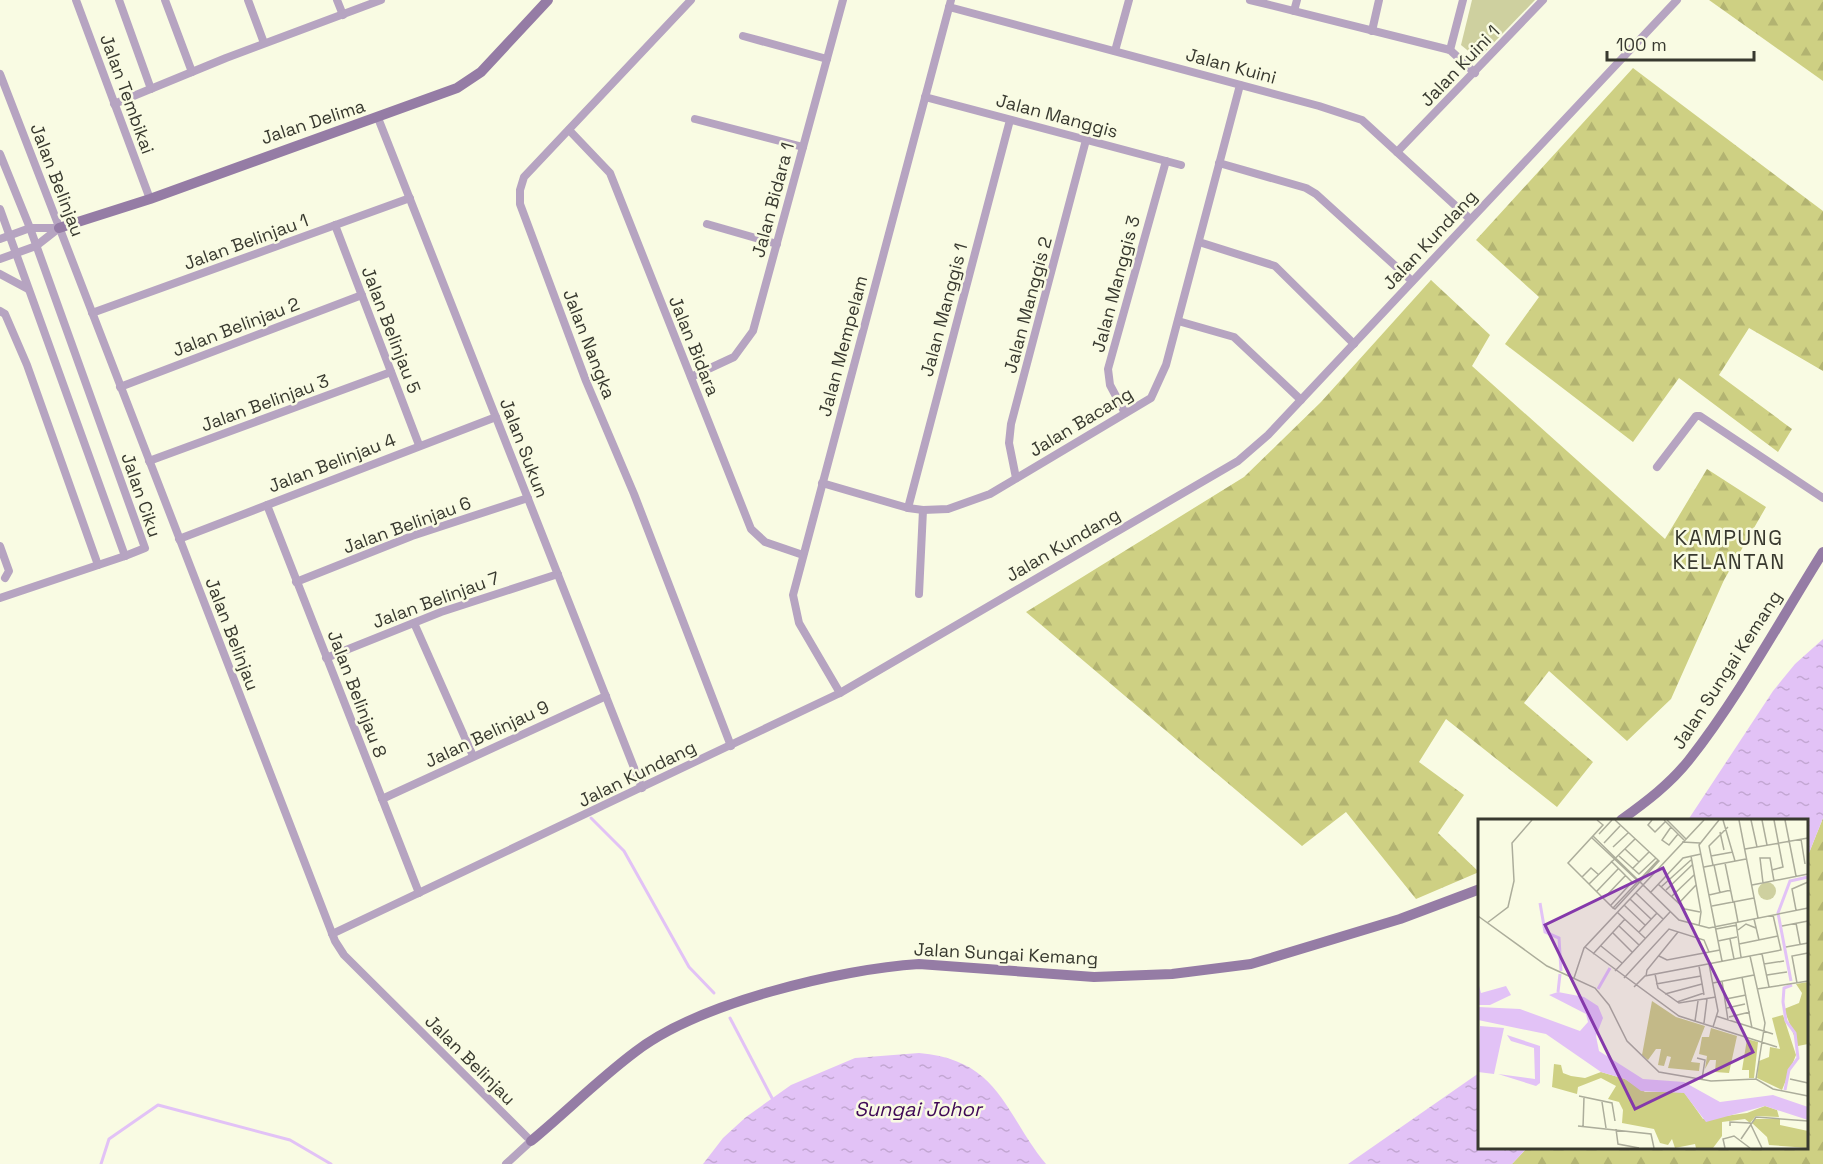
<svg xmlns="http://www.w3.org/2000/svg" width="1823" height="1164" font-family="'Space Grotesk',sans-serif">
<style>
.forest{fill:url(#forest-firs)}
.park{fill:#ced09f}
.water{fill:url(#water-ripples)}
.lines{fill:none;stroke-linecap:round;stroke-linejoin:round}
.stream{stroke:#e2c2f6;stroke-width:3}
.street{stroke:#b6a4c1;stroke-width:8}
.secondary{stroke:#957ca5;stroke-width:10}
.labels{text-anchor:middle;stroke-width:5;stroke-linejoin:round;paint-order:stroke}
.street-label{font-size:18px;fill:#38392f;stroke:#f9fbe3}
.water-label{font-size:20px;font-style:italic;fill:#3f0856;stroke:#f9fbe3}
.quarter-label{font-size:21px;letter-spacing:1.5px;fill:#38392f;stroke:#f9fbe3}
.inset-river{fill:none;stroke:#e2c2f6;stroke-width:3}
.inset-road{fill:none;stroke:#acad9b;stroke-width:1.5}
.view{fill:#8539ab;fill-opacity:0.15;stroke:#8539ab;stroke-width:3}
.inset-edge{fill:none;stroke:#38392f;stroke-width:3}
</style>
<defs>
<pattern id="forest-firs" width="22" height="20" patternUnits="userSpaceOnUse" patternTransform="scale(1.5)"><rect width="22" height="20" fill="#ced083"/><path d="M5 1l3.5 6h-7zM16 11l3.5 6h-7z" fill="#b2b371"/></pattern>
<pattern id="water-ripples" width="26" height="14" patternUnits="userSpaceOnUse" patternTransform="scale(1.5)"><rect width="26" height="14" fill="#e2c2f6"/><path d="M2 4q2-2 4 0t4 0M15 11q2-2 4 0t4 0" fill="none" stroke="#c3a7d3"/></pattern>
</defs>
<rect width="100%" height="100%" fill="#f9fbe3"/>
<g class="forest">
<path d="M1709 0H1823V81Z"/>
<path d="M1633 68 1823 211V371L1749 328 1719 375 1792 429 1778 452 1679 378 1633 442 1505 344 1539 297 1476 240Z"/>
<path d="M1431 280 1490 335 1472 366 1665 539 1707 469 1766 507 1724 580 1671 699 1627 741 1549 671 1524 703 1593 762 1557 807 1446 719 1419 762 1464 795 1438 833 1479 872 1416 899 1346 812 1302 846 1026 612 1244 477 1321 402Z"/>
<path d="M1823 818V1164H1512L1527 1148H1806L1807 858Z"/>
</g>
<path class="park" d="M1472 0H1535L1478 59 1461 45Z"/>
<g class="water">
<path d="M1823 639V818L1807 858 1806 820H1688L1773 691 1795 664Z"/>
<path d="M919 1053C1000 1060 1004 1113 1046 1164H703L723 1138 746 1117 791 1085 855 1058Z"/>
<path d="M1479 1073 1480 1148H1527L1512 1164H1348Z"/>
</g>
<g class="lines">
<g class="stream">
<path d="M591 818 624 851 689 967 714 993"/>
<path d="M730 1018 772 1098"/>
<path d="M101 1164 109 1139 158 1105 290 1140 331 1164"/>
</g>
<g class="street">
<path d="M76 0 150 199"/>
<path d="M119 0 151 89"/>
<path d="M165 0 192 72"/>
<path d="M248 0 264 43"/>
<path d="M337 0 343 15"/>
<path d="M691 0 524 177 520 190V204L586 381 634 494 731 746"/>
<path d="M1250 0 1450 50 1475 73"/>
<path d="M949 7 1319 106 1362 120 1470 219"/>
<path d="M1294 11 1297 0"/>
<path d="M1372 31 1379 0"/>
<path d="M743 36 827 59"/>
<path d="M1450 50 1463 0"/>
<path d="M1115 51 1129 0"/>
<path d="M0 74 335 941 344 955 531 1141 506 1164"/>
<path d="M925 97 1181 165"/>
<path d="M114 104 226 58 381 0"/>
<path d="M378 118 642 788"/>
<path d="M695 119 803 147"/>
<path d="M569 130 610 173 751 529 765 542 803 555"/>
<path d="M1397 152 1543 0"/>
<path d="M0 154 30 228 145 548 125 556 0 209"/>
<path d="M1219 163 1306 188 1316 194 1412 281"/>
<path d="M707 224 777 244"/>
<path d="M335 225 419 445"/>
<path d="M0 239 30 228H59"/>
<path d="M1199 242 1275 266 1354 344"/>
<path d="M0 259 36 246 59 228"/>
<path d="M0 274 28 289"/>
<path d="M0 311 5 314 27 365 98 565"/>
<path d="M92 313 410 198"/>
<path d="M1178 321 1234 337 1301 400"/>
<path d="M691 377 734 357 753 331 843 0"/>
<path d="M120 387 362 295"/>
<path d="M1125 413 1110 385 1108 369 1166 161"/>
<path d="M149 461 391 372"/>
<path d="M1657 467 1696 416H1700L1823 498"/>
<path d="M1016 478 1009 443 1011 424 1086 140"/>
<path d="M822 483 908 508 923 510 948 509 990 494 1151 398 1166 365 1240 85"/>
<path d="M267 505 419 893"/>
<path d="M908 508 1010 120"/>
<path d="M179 539 496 417"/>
<path d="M0 546 9 571 5 578"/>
<path d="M296 582 412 536 528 498"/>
<path d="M919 594 923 510"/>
<path d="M0 598 125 556"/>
<path d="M414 623 473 756"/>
<path d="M326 658 441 612 558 574"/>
<path d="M840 693 799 623 793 595 951 0"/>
<path d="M382 799 606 696"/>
<path d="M332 934 840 693 1238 461 1268 435 1677 0"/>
</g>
<g class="secondary">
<path d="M59 228 150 199 457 88 481 72 548 0"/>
<path d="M1621 820C1646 802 1670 784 1689 760 1738 698 1781 619 1823 552"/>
<path d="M531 1141C566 1112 599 1079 635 1052 698 1003 840 969 919 964L1094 977 1172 974 1251 964 1400 919 1480 889"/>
</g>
</g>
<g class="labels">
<g class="street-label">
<text transform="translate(1231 66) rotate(15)" y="6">Jalan Kuini</text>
<text transform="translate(1460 66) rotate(-46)" y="6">Jalan Kuini 1</text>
<text transform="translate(127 94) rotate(70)" y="6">Jalan Tembikai</text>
<text transform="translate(1057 116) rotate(15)" y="6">Jalan Manggis</text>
<text transform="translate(313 122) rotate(-18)" y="6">Jalan Delima</text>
<text transform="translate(57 180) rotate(69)" y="6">Jalan Belinjau</text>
<text transform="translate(773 200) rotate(-75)" y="6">Jalan Bidara 1</text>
<text transform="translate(1430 240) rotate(-47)" y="6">Jalan Kundang</text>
<text transform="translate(246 242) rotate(-20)" y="6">Jalan Belinjau 1</text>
<text transform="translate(1116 284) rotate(-75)" y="6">Jalan Manggis 3</text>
<text transform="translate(1028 305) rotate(-75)" y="6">Jalan Manggis 2</text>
<text transform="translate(944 310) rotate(-75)" y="6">Jalan Manggis 1</text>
<text transform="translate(236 327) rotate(-21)" y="6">Jalan Belinjau 2</text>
<text transform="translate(391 330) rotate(69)" y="6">Jalan Belinjau 5</text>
<text transform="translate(589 344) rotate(69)" y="6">Jalan Nangka</text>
<text transform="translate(694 346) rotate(68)" y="6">Jalan Bidara</text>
<text transform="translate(843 346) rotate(-75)" y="6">Jalan Mempelam</text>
<text transform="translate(265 403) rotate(-20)" y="6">Jalan Belinjau 3</text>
<text transform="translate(1081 422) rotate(-31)" y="6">Jalan Bacang</text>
<text transform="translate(524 448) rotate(69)" y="6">Jalan Sukun</text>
<text transform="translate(332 463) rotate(-21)" y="6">Jalan Belinjau 4</text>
<text transform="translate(141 495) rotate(71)" y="6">Jalan Ciku</text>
<text transform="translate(407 525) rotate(-20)" y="6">Jalan Belinjau 6</text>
<text transform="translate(1063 545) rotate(-30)" y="6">Jalan Kundang</text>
<text transform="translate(436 600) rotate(-20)" y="6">Jalan Belinjau 7</text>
<text transform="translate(232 634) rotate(69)" y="6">Jalan Belinjau</text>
<text transform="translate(1727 670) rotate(-57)" y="6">Jalan Sungai Kemang</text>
<text transform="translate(357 694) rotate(69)" y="6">Jalan Belinjau 8</text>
<text transform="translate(487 734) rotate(-25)" y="6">Jalan Belinjau 9</text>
<text transform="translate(637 774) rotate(-26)" y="6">Jalan Kundang</text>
<text transform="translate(1006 954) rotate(3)" y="6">Jalan Sungai Kemang</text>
<text transform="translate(470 1060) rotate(45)" y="6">Jalan Belinjau</text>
</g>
<g class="water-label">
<text x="918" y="1116">Sungai Johor</text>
</g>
<g class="quarter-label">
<text x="1729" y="545">KAMPUNG<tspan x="1729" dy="24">KELANTAN</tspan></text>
</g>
</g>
<g transform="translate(1478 819)">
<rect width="330" height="330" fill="#f9fbe3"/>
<path d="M330 163V225L320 227 306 190 321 184 324 174 318 165ZM174 182 198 198 227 207 213 243 222 244 221 252 190 249 193 238 189 237 186 247 180 246 183 230H178L170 241 164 236ZM305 196 318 236 304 271 279 259 281 242 291 238 292 228 302 230 294 199ZM233 209 259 217 251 254 237 253 238 241H232L227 250 229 237 221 235 224 218H231ZM269 220 280 223 276 259H271V251H264ZM76 245 83 246 85 254 93 257 107 259 123 253 147 260 167 273H206L225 300 269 294 287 287 299 291 301 298 278 297 272 304 267 300 244 303V317L235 329H218L217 325 197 329 194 320 190 326 182 324 176 310 144 304 145 291 141 283 130 280 138 267 123 259 100 268 99 275 74 268ZM277 300H302V306L330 312V329L291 326 289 318 274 304Z" fill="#ced083"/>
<path d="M280 72a9 9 0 1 1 18 0a9 9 0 1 1-18 0Z" fill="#ced09f"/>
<path d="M0 163 3 174 28 167 33 176 12 186H0ZM80 173 106 178 120 187 125 199 118 217 121 232 165 260 206 263 242 283 295 276 330 288V301L287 287 228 303 206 274 163 272 147 260 123 253 68 215 0 201V188L42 190 102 212 110 203 108 195 71 176ZM2 207 26 209 16 255 0 253ZM29 216 62 227V264L58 267 20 255 57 260 56 229 33 222Z" fill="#e2c2f6"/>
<path class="inset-river" d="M62 84 67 113 81 119 83 152M313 162 300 94 312 62 330 58M120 170 132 149M80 173 82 155M307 271 311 251 320 239 317 214 308 202 305 183 306 169 314 166"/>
<path class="inset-road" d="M119 1 125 6 90 44 135 89M137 1 180 41M174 1 170 6 177 13 187 3M186 1 206 21M189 1 208 20M241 1 221 26 244 142M245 1 257 42M261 1 280 99M273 1 279 28M284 1 289 26M307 1 318 57M193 8 184 21 191 26 200 15M242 13 246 31M121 15 134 1M115 17 201 101 231 109 330 89M113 18 161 63M323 20 327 45M204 23 222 24M126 24 142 7M135 28 150 14M147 30 161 43M267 30 330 19M141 37 161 55 178 39M213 37 223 93 221 107M233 37 255 33M181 42 137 90 135 89 180 41ZM247 44 255 83M235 46 231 27 250 8M236 46 242 74M226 48 268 40M154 50 171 33M294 51 305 48 296 1M104 58 113 49 121 56M285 64 282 39H292L296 62M111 65 157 20M180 65 207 90 222 93M274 66 330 55M183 68 213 41M188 71 214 46M119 72 140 50M158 74 185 100M172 74 205 39 223 35M231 76 253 71M194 77 216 56M127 78 148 56M152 80 173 100M256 82 260 103M201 84 218 66M133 86 154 63 133 42M146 86 167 106M234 87 276 79M318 91 314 70 330 63M139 93 167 119M0 97 69 147 117 169 131 186 149 222 181 253 233 262 278 260 295 270 330 277M276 100 281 121M9 104 30 88 36 62 34 24 54 1M258 104 263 138M318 104 322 125M141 107 161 126M304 107 330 102M238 110 259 106M260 111 268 105 278 109M161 113 179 94M135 114 154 133M252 120 256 140M240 122 259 118M261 125 300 117M123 127 144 144M107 128 201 197 299 228M308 128 330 124M115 135 147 100M284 135 291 168M181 137 189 141 242 131M272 137 287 204 278 260M231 145 240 192 235 208M286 145 306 142M221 147 226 176M137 152 192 93M177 155 180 169 201 184 238 178M289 156 309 153M168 157 169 151 200 113M264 158 274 209M96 159 106 129 226 1M146 159 191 110 226 121 231 133M244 162 250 201M235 164 276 156M319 164 314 137 330 134M178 165 223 157M156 168 167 157 303 131 295 96M279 170 330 162M187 175 224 165M248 180 268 176M199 183 226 174M249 189 267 185M238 197 295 215M251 198 272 193M217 202 220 182M226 204 229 180M219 239 227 241 224 260M312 260 330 264M101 277 134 284 137 302M124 283 128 309M100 307 173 315 176 329M252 307V303L272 304 284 329M105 308 106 278M138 310 140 325 161 329M263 320 278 298 330 302M247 329 245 320 256 317 272 329"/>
<path class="view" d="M185 49 275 233 157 290 67 106Z"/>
<rect width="330" height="330" class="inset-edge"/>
</g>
<path d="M1607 51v9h147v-9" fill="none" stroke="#38392f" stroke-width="3"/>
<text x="1616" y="51" font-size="18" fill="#38392f" stroke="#f9fbe3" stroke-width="4.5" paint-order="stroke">100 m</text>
</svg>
